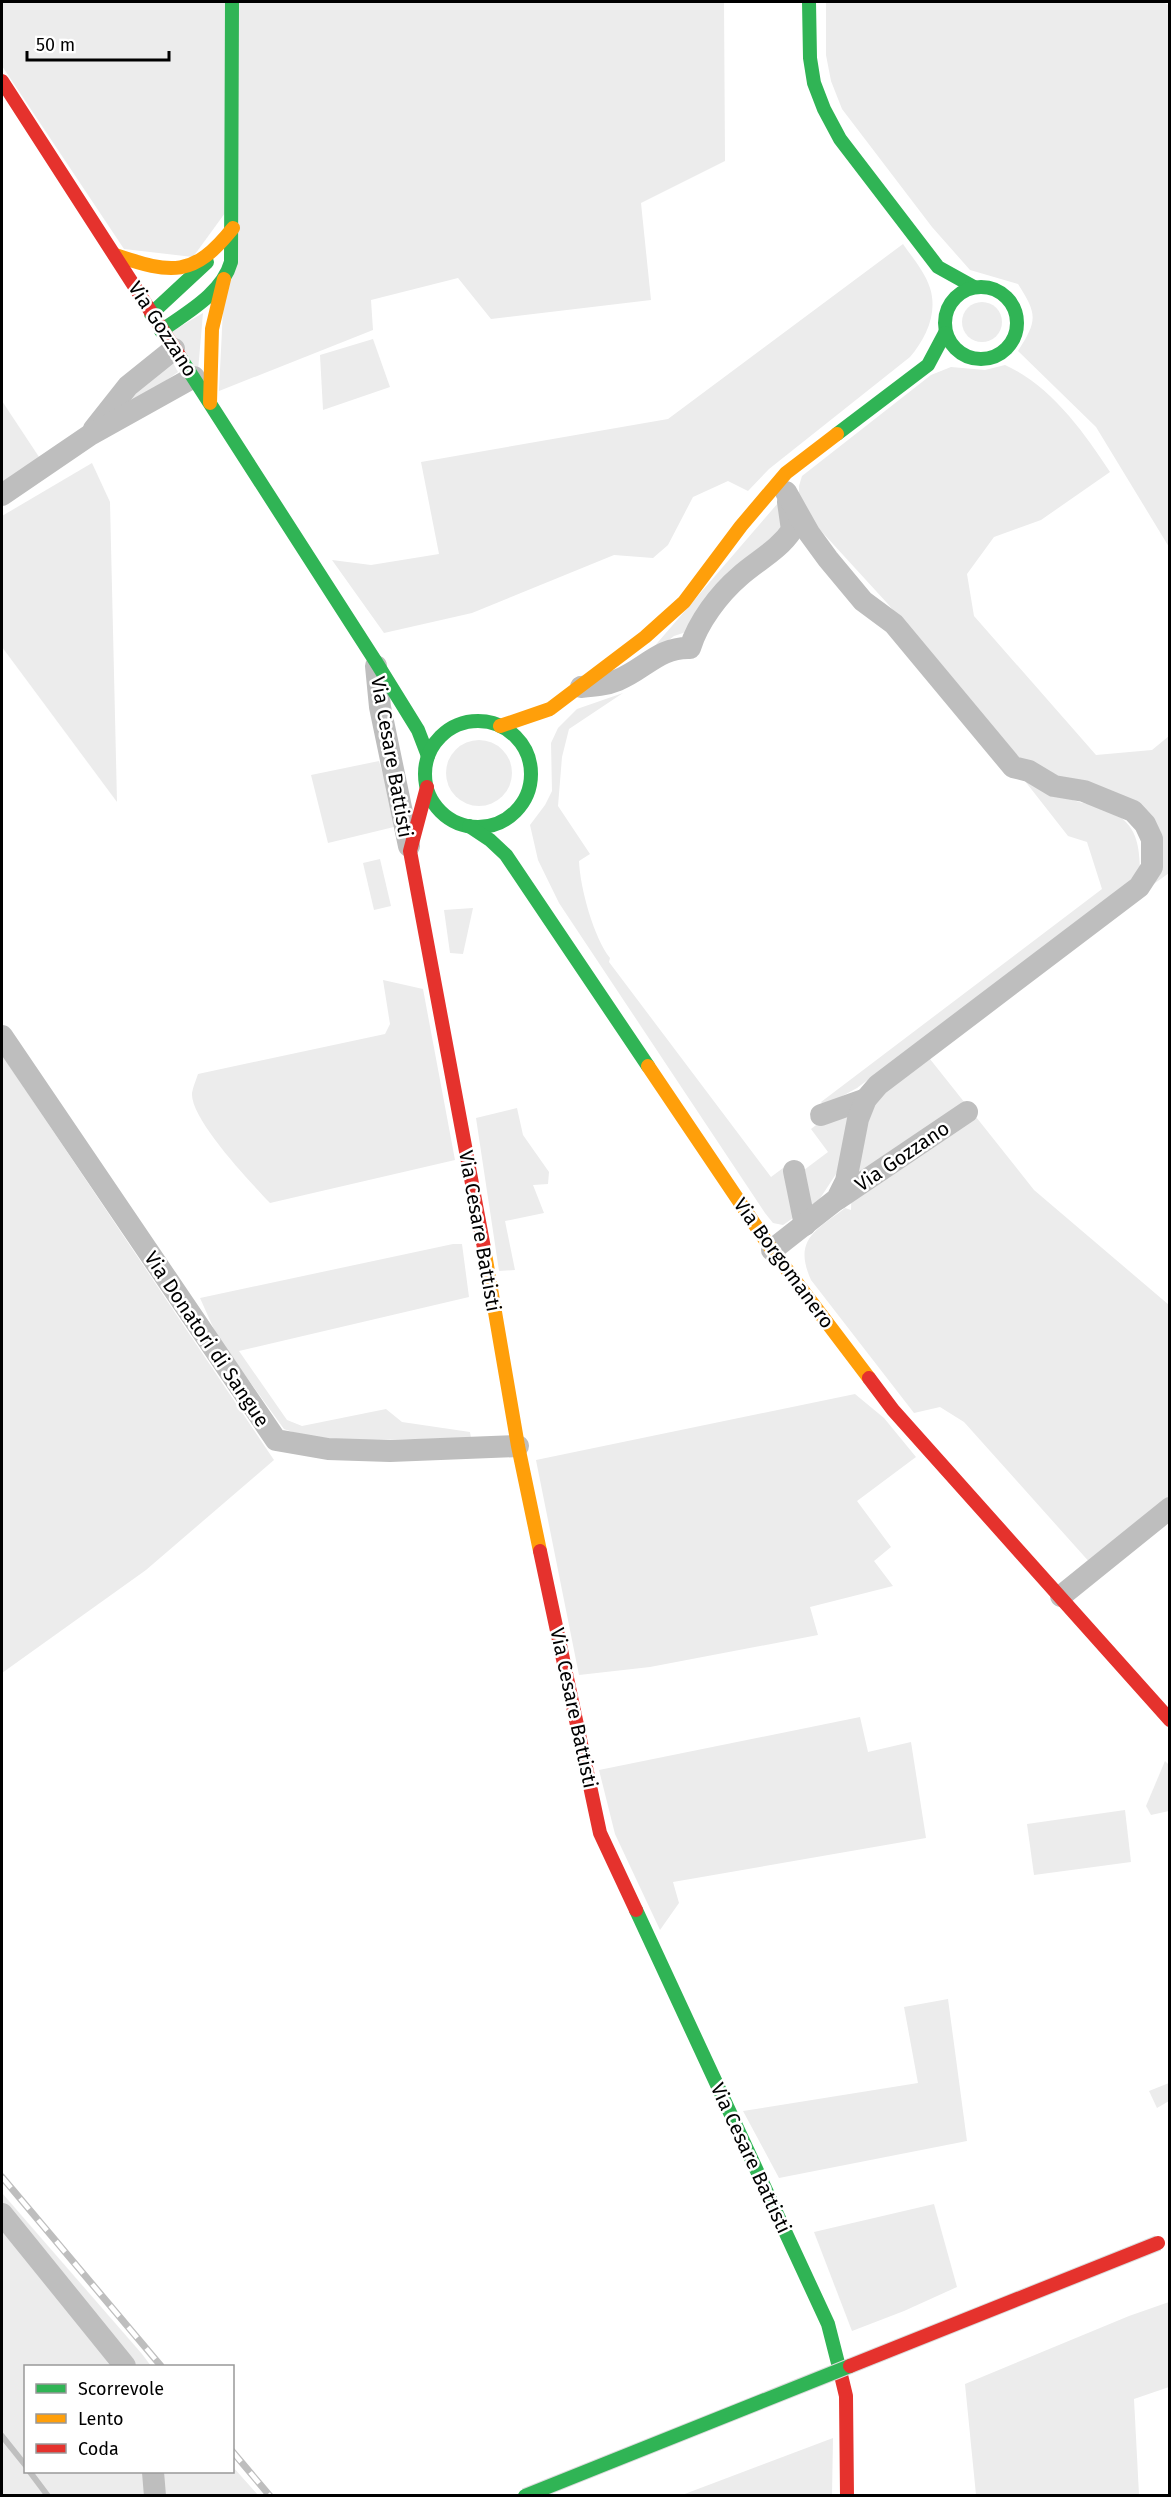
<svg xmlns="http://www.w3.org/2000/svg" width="1171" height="2497" font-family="'Fira Sans',sans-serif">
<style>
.green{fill:#ececec}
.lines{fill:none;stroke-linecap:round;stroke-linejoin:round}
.stream{stroke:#bfbfbf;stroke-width:6}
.street{stroke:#bebebe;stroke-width:22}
.fast{stroke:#30b455;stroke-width:14}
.slow{stroke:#ff9f0a;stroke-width:14}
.jam{stroke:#e5322d;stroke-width:14}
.rail-casing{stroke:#bebebe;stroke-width:7}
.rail{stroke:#fff;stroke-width:4.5;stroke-dasharray:14;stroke-linecap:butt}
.fast-bridge-casing{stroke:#dbdbdb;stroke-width:16;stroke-linecap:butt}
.jam-bridge-casing{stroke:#dbdbdb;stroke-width:16;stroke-linecap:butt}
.fast-bridge{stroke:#30b455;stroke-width:14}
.jam-bridge{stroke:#e5322d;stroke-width:14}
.labels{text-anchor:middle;stroke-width:5;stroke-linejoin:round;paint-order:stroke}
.street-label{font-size:20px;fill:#000;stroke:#fff}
</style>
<rect width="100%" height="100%" fill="#fff"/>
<g class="green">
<path d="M2 2H225V213L193 257 124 249 2 66Z"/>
<path d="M238 2H724L725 161 641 203 651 300 491 319 458 278 371 300 373 330 219 391Z"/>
<path d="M826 2H1162L1169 5V547L1096 427 1018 351C1037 321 1038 315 1018 284L970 270 932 227 842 109 831 81 826 55Z"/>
<path d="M903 244C912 257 925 272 930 288 938 313 926 338 910 357L769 469 748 491 728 481 693 497 668 545 653 558 614 555 472 613 384 633 332 560 371 565 439 554 421 462 668 419Z"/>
<circle cx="982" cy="322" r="20"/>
<path d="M203 313 198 371 171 332Z"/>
<path d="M373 339 390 387 323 410 320 355Z"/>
<path d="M173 363 178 372 157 387 128 403 133 392Z"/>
<path d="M1005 365C1050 385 1084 432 1110 472L1041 520 994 537 967 574 974 616 1096 755 1152 750 1169 736V873L1144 891 1153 823 1022 761 887 603 811 520 799 498V486L802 476 931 375 951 367 985 370Z"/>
<path d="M2 401 41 460 2 487Z"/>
<path d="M92 463 110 502 117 802 2 647V516Z"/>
<path d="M778 503 785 535 689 631 674 636 640 663Z"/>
<path d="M623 693 569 729 562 757 558 806 590 854 579 861C580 888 594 938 610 958L609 962 771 1177 783 1168 792 1179 828 1152 811 1129 825 1118 852 1108 838 1171 819 1200 783 1225 773 1223 765 1213 559 903 538 860 530 825 545 805 552 791 551 743 558 728 577 709Z"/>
<circle cx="479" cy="773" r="33"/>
<path d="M379 761 398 826 328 843 311 775Z"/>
<path d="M1021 776C1038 784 1055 794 1073 800 1083 804 1095 804 1105 808 1135 822 1139 839 1140 869L1121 891 857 1088 824 1106 821 1102 1102 889 1087 842 1068 836Z"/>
<path d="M380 859 391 906 374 910 363 863Z"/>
<path d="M473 908 463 954 450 953 444 910Z"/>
<path d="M383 980 423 989 455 1160 270 1203C251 1183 190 1119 192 1093 193 1087 196 1080 198 1074L385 1034 390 1024Z"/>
<path d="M926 1054 1034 1190 1169 1305V1502L1092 1565 964 1422 940 1407 914 1413 811 1280C793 1240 815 1231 845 1208L851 1210 852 1176 875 1097Z"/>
<path d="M2 1055 274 1460 146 1570 2 1673Z"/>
<path d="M517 1108 523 1135 549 1172 548 1184 533 1185 544 1213 505 1221 515 1270 499 1271 476 1118Z"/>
<path d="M453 1244H462L469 1297 239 1351 287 1420 302 1426 386 1409 402 1422 470 1432 471 1438 319 1441 284 1429 229 1353 225 1354 200 1298Z"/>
<path d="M855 1394 884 1418 916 1457 857 1501 891 1547 874 1561 893 1586 810 1607 818 1635 650 1667 579 1675 536 1460Z"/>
<path d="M860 1717 868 1752 911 1742 926 1838 673 1882 679 1903 660 1930 615 1834 599 1770Z"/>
<path d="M1165 1761 1169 1765V1811L1151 1815 1146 1806Z"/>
<path d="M1125 1810 1131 1862 1034 1875 1027 1824Z"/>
<path d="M948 1999 967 2141 779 2178 743 2111 918 2083 904 2007Z"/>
<path d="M1169 2083V2101L1157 2108 1149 2091Z"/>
<path d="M2 2193 142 2354 151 2366H132L2 2203Z"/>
<path d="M934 2204 957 2287 904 2311 852 2331 814 2232Z"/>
<path d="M2 2225 118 2366H26V2472H145L146 2495H2Z"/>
<path d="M1169 2302V2387L1134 2399 1139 2495H976L965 2384 1129 2316Z"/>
<path d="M833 2438 832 2495H682Z"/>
<path d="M233 2467 258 2495H161L160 2472H232Z"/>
</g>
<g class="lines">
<g class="stream">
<path d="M2 2436 26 2466"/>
<path d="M30 2472 48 2496"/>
</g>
<g class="street">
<path d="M94 429 128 386 174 349"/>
<path d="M2 495 90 435 194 377"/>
<path d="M376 666 380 707 409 846"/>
<path d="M581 687C594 686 606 685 618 680 645 669 659 647 690 648 698 622 719 594 740 576 758 560 779 550 792 530L788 502"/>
<path d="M2 1036 276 1440 328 1449 390 1451 518 1446"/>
<path d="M821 1115 866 1099"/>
<path d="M794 1171 805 1225"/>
<path d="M838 1199 967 1112"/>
<path d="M772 1250 837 1199 846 1181 858 1119 866 1099 878 1085 1139 887 1152 867V839L1145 824 1133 811 1084 791 1054 786 1029 771 1013 767 894 624 863 601 828 559 809 533 786 492"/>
<path d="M1061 1596 1170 1508"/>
<path d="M2 2214 125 2366"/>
<path d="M153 2472 155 2496"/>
</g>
<g class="fast">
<path d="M809 2 810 58 814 83 824 109 840 139 938 267 974 287"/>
<circle cx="981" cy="323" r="36"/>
<path d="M151 314 207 262"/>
<path d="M161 331C186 313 222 294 231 262L232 2"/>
<path d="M180 357 376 662 418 730 428 756"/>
<path d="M837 434 928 365 945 333"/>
<circle cx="478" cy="774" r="53"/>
<path d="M469 826 490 840 506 855 648 1066"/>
<path d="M636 1910 828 2324 840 2371"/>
</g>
<g class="slow">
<path d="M115 255C172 274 193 278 233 228"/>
<path d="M210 403 212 329 224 279"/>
<path d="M500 726 550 709 645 637 684 602 741 526 786 473 837 434"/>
<path d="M648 1066 772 1250 869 1378"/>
<path d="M484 1248 518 1446 540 1551"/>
</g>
<g class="jam">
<path d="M2 81 180 357"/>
<path d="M427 787 410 851 484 1248"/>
<path d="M869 1378 893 1410 1170 1720"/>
<path d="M540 1551 600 1833 636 1910"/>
<path d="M840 2371 846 2396 847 2496"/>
</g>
<defs>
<g id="rail">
<path d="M2 2177 161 2366"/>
<path d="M232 2451 270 2496"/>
</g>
</defs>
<use href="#rail" class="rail-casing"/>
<use href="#rail" class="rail"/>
<defs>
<path id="fast-bridge" d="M525 2496 850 2366"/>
<path id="jam-bridge" d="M850 2366 1158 2243"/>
</defs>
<use href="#fast-bridge" class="fast-bridge-casing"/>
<use href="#jam-bridge" class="jam-bridge-casing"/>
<use href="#fast-bridge" class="fast-bridge"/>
<use href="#jam-bridge" class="jam-bridge"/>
</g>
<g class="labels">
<g class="street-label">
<text transform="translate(163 329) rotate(57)" y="7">Via Gozzano</text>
<text transform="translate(392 757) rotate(80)" y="7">Via Cesare Battisti</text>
<text transform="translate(902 1156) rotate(-34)" y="7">Via Gozzano</text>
<text transform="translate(480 1231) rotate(80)" y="7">Via Cesare Battisti</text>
<text transform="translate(784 1263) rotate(54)" y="7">Via Borgomanero</text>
<text transform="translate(207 1339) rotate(56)" y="7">Via Donatori di Sangue</text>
<text transform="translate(574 1708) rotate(78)" y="7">Via Cesare Battisti</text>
<text transform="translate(751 2158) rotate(65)" y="7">Via Cesare Battisti</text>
</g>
</g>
<rect width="1171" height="2497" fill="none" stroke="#000000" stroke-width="6"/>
<rect x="24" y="2365" width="210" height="108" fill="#ffffff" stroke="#999999" stroke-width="1.5"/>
<rect x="36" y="2384" width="30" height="9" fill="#30b455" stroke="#999999" stroke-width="1.5"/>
<text x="78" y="2395" font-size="18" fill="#000000">Scorrevole</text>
<rect x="36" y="2414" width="30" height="9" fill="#ff9f0a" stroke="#999999" stroke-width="1.5"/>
<text x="78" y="2425" font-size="18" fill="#000000">Lento</text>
<rect x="36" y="2444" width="30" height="9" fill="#e5322d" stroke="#999999" stroke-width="1.5"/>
<text x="78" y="2455" font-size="18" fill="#000000">Coda</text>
<path d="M27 51v9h142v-9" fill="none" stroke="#000000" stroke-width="3"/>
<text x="36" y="51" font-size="18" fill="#000000" stroke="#ffffff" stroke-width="4.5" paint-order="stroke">50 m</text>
</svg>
